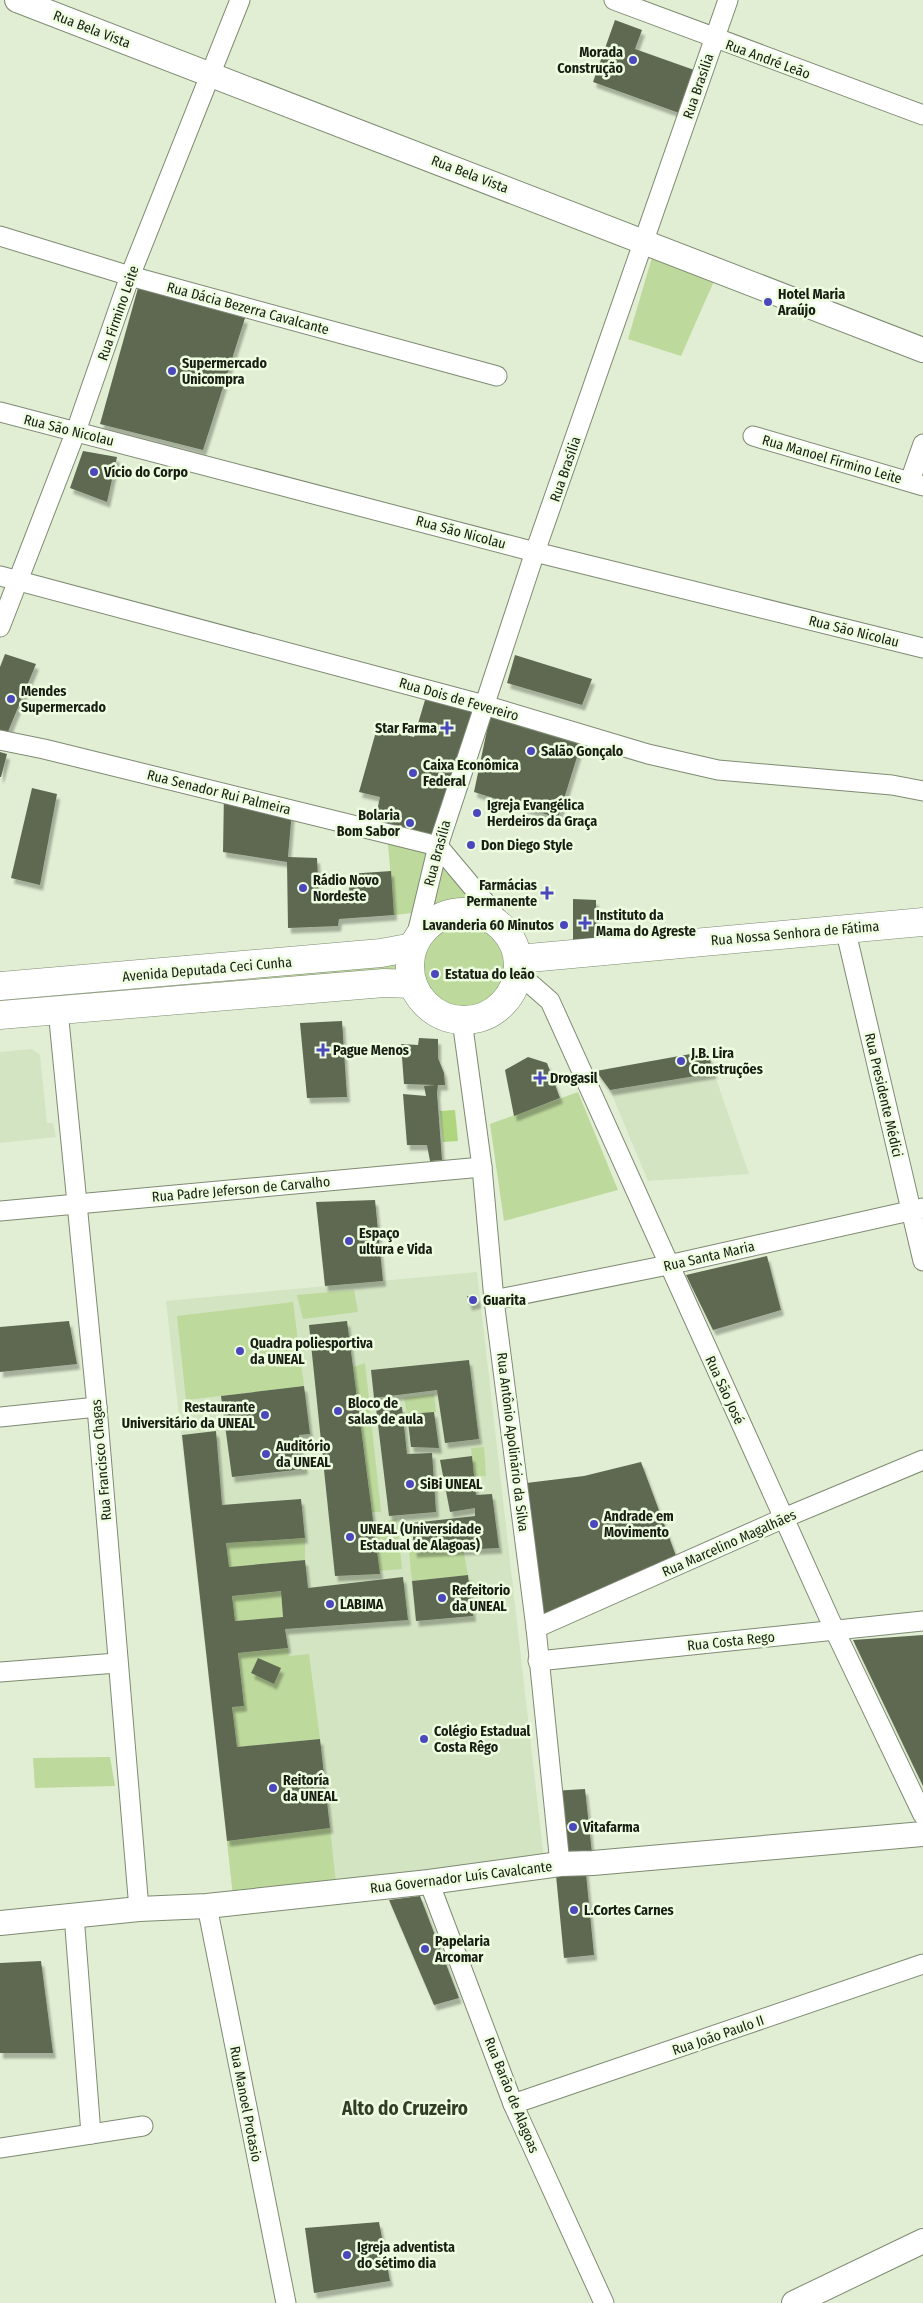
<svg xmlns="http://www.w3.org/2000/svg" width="923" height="2303" font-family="'Fira Sans Condensed',sans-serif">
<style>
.built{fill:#d3e4c2}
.green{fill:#bdd99c}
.water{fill:#afd67f}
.building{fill:#5e6951;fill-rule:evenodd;filter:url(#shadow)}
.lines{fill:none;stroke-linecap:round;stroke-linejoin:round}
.minor-casing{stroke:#7e8a72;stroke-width:21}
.tertiary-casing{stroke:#7e8a72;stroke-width:26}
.primary-casing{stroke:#7e8a72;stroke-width:29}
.minor{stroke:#fff;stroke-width:19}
.tertiary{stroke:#fff;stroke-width:24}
.primary{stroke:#fff;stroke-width:28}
.poi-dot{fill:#4b47bd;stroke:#eefce0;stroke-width:2}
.labels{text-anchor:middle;stroke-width:5;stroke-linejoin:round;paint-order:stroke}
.street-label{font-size:14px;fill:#191e14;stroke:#eefce0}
.poi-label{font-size:14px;font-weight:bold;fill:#191e14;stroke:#eefce0;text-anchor:start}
.district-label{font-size:19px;font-weight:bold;fill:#323c27;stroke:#eefce0}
</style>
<defs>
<filter id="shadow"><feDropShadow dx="3" dy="5.5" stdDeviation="1" flood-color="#0004"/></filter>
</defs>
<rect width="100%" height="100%" fill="#e1eed3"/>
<g class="built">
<path d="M32 1049 40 1055 47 1123H53L56 1137 0 1143V1052Z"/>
<path d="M714 1073 749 1174 648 1181 610 1090Z"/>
<path d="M477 1272 544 1859 233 1896 166 1301Z"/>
</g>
<g class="green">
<path d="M653 254 714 281 681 356 628 339Z"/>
<path d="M387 833 438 846 506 932 515 947 518 973 505 1002 493 1012 462 1020 442 1015 424 1003 413 985 0 1015V984L413 947 421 912 394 915Z"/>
<path d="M578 1092 618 1190 504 1221 490 1124Z"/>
<path d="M354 1290 358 1312 303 1319 297 1295Z"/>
<path d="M293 1302 304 1386 186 1400 177 1316Z"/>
<path d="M365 1363 381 1512H372L353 1367Z"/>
<path d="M434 1394 436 1412 407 1414 404 1398Z"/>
<path d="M484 1447 486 1476H474L471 1448Z"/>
<path d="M397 1519 402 1569 379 1571 373 1524Z"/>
<path d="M305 1538V1560L229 1567 226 1543Z"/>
<path d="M463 1548 468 1575 412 1581 409 1552Z"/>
<path d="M281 1591 283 1617 235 1621 232 1596Z"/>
<path d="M288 1648 289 1656 309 1654 320 1739 237 1747 232 1707 244 1706 238 1653Z"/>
<path d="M110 1757 115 1786 35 1788 33 1758Z"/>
<path d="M330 1828 336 1884 233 1896 227 1841Z"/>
</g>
<path class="water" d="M455 1110 458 1141 443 1142 440 1111Z"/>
<g class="building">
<path d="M615 20 642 30 635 49 697 71 682 114 593 82Z"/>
<path d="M138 288 245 318 203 450 100 424Z"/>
<path d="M83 451 117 457 107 502 70 488Z"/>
<path d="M5 654 36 664 7 734 0 732V667Z"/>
<path d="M515 655 592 679 582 705 507 683Z"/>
<path d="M428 690 484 705 438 846 373 830 380 797 359 792 377 728 414 737Z"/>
<path d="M490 716 582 741 558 818 474 792Z"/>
<path d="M0 752 7 754 1 777H0Z"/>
<path d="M32 788 57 794 40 885 11 878Z"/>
<path d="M224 793 292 810 288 857 317 858 319 900 350 899 348 874 391 871 394 915 339 919 338 926 288 928 287 862 223 852Z"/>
<path d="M573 899 596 900V945H573Z"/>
<path d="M342 1021 347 1097 307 1098 300 1023Z"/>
<path d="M419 1038 438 1039V1058L444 1073 445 1085H438L437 1093 442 1160 430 1161 427 1145H407L403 1094 426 1096 424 1086 435 1085 404 1084 401 1044 418 1045Z"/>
<path d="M707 1051 714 1073 610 1090 596 1071Z"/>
<path d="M528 1057 547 1063 560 1098 514 1116 505 1070Z"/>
<path d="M375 1200 383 1281 325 1286 316 1202Z"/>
<path d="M767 1256 781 1310 713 1330 686 1275Z"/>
<path d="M467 1296H477L478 1303 469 1305Z"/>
<path d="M69 1321 77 1364 0 1372V1327Z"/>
<path d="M347 1321 380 1574 335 1576 309 1325Z"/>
<path d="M469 1360 479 1439 445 1443 437 1390 374 1398 371 1370Z"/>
<path d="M304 1386 310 1434 299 1435 305 1469 232 1477 221 1396Z"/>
<path d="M402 1407 407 1454 432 1453 436 1512 389 1516 376 1408Z"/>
<path d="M434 1412 439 1448 411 1447 407 1414Z"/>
<path d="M216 1431 222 1505 301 1499 305 1538 226 1543 229 1567 305 1560 308 1588 403 1577 408 1620 285 1629 288 1648 238 1653 244 1706 232 1707 237 1747 320 1739 330 1828 227 1841 182 1435ZM281 1591 283 1617 235 1621 232 1596Z"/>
<path d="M472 1456 476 1495 492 1494 499 1548 414 1552 412 1523 475 1516V1508L450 1512 440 1460Z"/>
<path d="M641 1462 679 1564 536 1628 518 1484 584 1476Z"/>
<path d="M468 1575 473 1616 416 1621 412 1581Z"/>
<path d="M923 1635V1786L853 1640Z"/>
<path d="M258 1658 281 1668 274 1684 251 1673Z"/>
<path d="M585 1789 593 1863 585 1864 594 1955 564 1958 555 1865 552 1791Z"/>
<path d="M420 1896 459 1998 434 2005 389 1900Z"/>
<path d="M41 1961 53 2053H0V1963Z"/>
<path d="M379 2222 390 2281 314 2293 305 2228Z"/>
</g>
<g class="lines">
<defs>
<g id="minor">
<path d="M614 0 923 115"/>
<path d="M0 236 130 276 497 376"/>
<path d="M0 412 535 552 923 648"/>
<path d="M753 436 923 486"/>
<path d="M910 481 923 444"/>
<path d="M0 576 484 705 648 754 718 770 892 785 923 791"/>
<path d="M0 627 76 431 130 276 240 0"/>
<path d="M0 740 44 749 438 846"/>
<path d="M438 846 490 908 506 932"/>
<path d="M845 928 923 1261"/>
<path d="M415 942 438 846 535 552 728 0"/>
<path d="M518 973 550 1001 835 1631 923 1815"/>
<path d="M58 1010 97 1407 139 1909"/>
<path d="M462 1020 482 1167 494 1300 536 1628 560 1864"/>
<path d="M0 1211 482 1167"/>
<path d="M494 1300 668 1265 923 1208"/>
<path d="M0 1417 97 1407"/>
<path d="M536 1628 784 1518 923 1460"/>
<path d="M538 1661 923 1621"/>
<path d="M0 1672 117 1663"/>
<path d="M429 1882 513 2104 604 2303"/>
<path d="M207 1906 286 2303"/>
<path d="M74 1915 91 2134"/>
<path d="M513 2104 923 1964"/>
<path d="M0 2148 143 2126"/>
</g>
<g id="tertiary">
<path d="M17 0 923 350"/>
<path d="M0 1923 139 1909 207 1906 429 1882 560 1864 593 1863 923 1834"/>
<path d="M794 2303 923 2241"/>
</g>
<g id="primary">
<circle cx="464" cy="966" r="54"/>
<path d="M518 959 923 922"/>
<path d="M0 986 381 953 413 947"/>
<path d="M0 1015 384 983 413 984"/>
</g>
</defs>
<use href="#minor" class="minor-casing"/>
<use href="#tertiary" class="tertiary-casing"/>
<use href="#primary" class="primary-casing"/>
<use href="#minor" class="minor"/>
<use href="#tertiary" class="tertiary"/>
<use href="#primary" class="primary"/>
</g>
<g class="poi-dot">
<circle cx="633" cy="60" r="5"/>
<circle cx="768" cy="302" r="5"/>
<circle cx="172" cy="371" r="5"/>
<circle cx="94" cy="472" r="5"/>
<circle cx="11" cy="699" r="5"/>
<path d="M444.5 720.5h5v5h5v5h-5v5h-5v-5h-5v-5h5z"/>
<circle cx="531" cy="751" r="5"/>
<circle cx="413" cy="773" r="5"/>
<circle cx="477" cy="813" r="5"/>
<circle cx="410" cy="823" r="5"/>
<circle cx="471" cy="845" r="5"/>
<circle cx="303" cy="888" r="5"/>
<path d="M544.5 885.5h5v5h5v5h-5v5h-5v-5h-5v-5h5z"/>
<path d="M582.5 915.5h5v5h5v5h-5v5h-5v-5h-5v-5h5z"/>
<circle cx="564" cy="925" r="5"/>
<circle cx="435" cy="974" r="5"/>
<path d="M320.5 1042.5h5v5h5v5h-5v5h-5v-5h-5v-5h5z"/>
<circle cx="681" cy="1061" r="5"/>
<path d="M537.5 1070.5h5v5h5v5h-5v5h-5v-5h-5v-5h5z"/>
<circle cx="349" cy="1241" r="5"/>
<circle cx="473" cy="1300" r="5"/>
<circle cx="240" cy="1351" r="5"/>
<circle cx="338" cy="1411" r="5"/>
<circle cx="265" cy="1415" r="5"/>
<circle cx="266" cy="1454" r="5"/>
<circle cx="410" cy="1484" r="5"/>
<circle cx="594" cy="1524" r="5"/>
<circle cx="350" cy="1537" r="5"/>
<circle cx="442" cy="1598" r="5"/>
<circle cx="330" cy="1604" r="5"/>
<circle cx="424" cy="1739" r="5"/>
<circle cx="273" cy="1788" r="5"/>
<circle cx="573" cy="1827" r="5"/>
<circle cx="574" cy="1910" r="5"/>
<circle cx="425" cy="1949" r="5"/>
<circle cx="347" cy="2255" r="5"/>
</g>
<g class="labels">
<g class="street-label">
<text transform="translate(92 29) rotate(21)" y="5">Rua Bela Vista</text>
<text transform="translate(768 59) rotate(20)" y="5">Rua André Leão</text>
<text transform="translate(698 86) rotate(-71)" y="5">Rua Brasília</text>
<text transform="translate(470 174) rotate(21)" y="5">Rua Bela Vista</text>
<text transform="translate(248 308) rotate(15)" y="5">Rua Dácia Bezerra Cavalcante</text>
<text transform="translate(118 313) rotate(-71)" y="5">Rua Firmino Leite</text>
<text transform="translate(69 430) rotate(14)" y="5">Rua São Nicolau</text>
<text transform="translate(832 459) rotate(16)" y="5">Rua Manoel Firmino Leite</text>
<text transform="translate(565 469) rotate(-71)" y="5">Rua Brasília</text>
<text transform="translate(461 532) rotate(15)" y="5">Rua São Nicolau</text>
<text transform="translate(854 631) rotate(14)" y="5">Rua São Nicolau</text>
<text transform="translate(459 699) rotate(16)" y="5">Rua Dois de Fevereiro</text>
<text transform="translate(219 792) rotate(14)" y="5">Rua Senador Rui Palmeira</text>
<text transform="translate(437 853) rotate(-75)" y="5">Rua Brasília</text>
<text transform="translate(795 933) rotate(-5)" y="5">Rua Nossa Senhora de Fátima</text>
<text transform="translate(207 969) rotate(-5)" y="5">Avenida Deputada Ceci Cunha</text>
<text transform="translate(884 1095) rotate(77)" y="5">Rua Presidente Médici</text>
<text transform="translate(241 1189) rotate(-5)" y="5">Rua Padre Jeferson de Carvalho</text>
<text transform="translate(709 1256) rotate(-13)" y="5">Rua Santa Maria</text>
<text transform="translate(725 1390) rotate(65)" y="5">Rua São José</text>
<text transform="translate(513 1442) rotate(83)" y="5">Rua Antônio Apolinário da Silva</text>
<text transform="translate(101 1460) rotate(-95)" y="5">Rua Francisco Chagas</text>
<text transform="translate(729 1543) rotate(-24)" y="5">Rua Marcelino Magalhães</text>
<text transform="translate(731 1641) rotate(-6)" y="5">Rua Costa Rego</text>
<text transform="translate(461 1877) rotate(-7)" y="5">Rua Governador Luís Cavalcante</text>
<text transform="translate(718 2035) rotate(-19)" y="5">Rua João Paulo II</text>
<text transform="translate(512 2095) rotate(68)" y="5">Rua Barão de Alagoas</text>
<text transform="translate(246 2104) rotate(79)" y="5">Rua Manoel Protasio</text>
</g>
<g class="poi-label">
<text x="623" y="57" text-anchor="end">Morada<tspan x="623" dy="16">Construção</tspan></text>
<text x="778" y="299">Hotel Maria<tspan x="778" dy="16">Araújo</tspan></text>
<text x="182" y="368">Supermercado<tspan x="182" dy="16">Unicompra</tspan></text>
<text x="104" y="477">Vício do Corpo</text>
<text x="21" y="696">Mendes<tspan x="21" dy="16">Supermercado</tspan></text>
<text x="437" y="733" text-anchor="end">Star Farma</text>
<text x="541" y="756">Salão Gonçalo</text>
<text x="423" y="770">Caixa Econômica<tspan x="423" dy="16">Federal</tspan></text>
<text x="487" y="810">Igreja Evangélica<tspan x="487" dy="16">Herdeiros da Graça</tspan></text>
<text x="400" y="820" text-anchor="end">Bolaria<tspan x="400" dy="16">Bom Sabor</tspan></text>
<text x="481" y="850">Don Diego Style</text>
<text x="313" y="885">Rádio Novo<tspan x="313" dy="16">Nordeste</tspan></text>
<text x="537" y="890" text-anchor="end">Farmácias<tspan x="537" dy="16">Permanente</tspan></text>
<text x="596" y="920">Instituto da<tspan x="596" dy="16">Mama do Agreste</tspan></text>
<text x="554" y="930" text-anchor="end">Lavanderia 60 Minutos</text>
<text x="445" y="979">Estatua do leão</text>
<text x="333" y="1055">Pague Menos</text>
<text x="691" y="1058">J.B. Lira<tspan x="691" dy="16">Construções</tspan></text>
<text x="550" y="1083">Drogasil</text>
<text x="359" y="1238">Espaço<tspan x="359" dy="16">ultura e Vida</tspan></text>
<text x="483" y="1305">Guarita</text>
<text x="250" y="1348">Quadra poliesportiva<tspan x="250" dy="16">da UNEAL</tspan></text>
<text x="348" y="1408">Bloco de<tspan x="348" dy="16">salas de aula</tspan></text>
<text x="255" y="1412" text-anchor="end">Restaurante<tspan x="255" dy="16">Universitário da UNEAL</tspan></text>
<text x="276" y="1451">Auditório<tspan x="276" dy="16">da UNEAL</tspan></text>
<text x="420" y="1489">SiBi UNEAL</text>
<text x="604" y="1521">Andrade em<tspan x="604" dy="16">Movimento</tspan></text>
<text x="360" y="1534">UNEAL (Universidade<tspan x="360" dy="16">Estadual de Alagoas)</tspan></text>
<text x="452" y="1595">Refeitorio<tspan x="452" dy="16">da UNEAL</tspan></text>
<text x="340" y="1609">LABIMA</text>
<text x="434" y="1736">Colégio Estadual<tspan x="434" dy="16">Costa Rêgo</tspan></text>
<text x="283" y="1785">Reitoría<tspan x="283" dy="16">da UNEAL</tspan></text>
<text x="583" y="1832">Vitafarma</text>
<text x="584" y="1915">L.Cortes Carnes</text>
<text x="435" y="1946">Papelaria<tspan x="435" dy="16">Arcomar</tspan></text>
<text x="357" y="2252">Igreja adventista<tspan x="357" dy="16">do sétimo dia</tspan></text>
</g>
<g class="district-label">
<text x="405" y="2115">Alto do Cruzeiro</text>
</g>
</g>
</svg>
